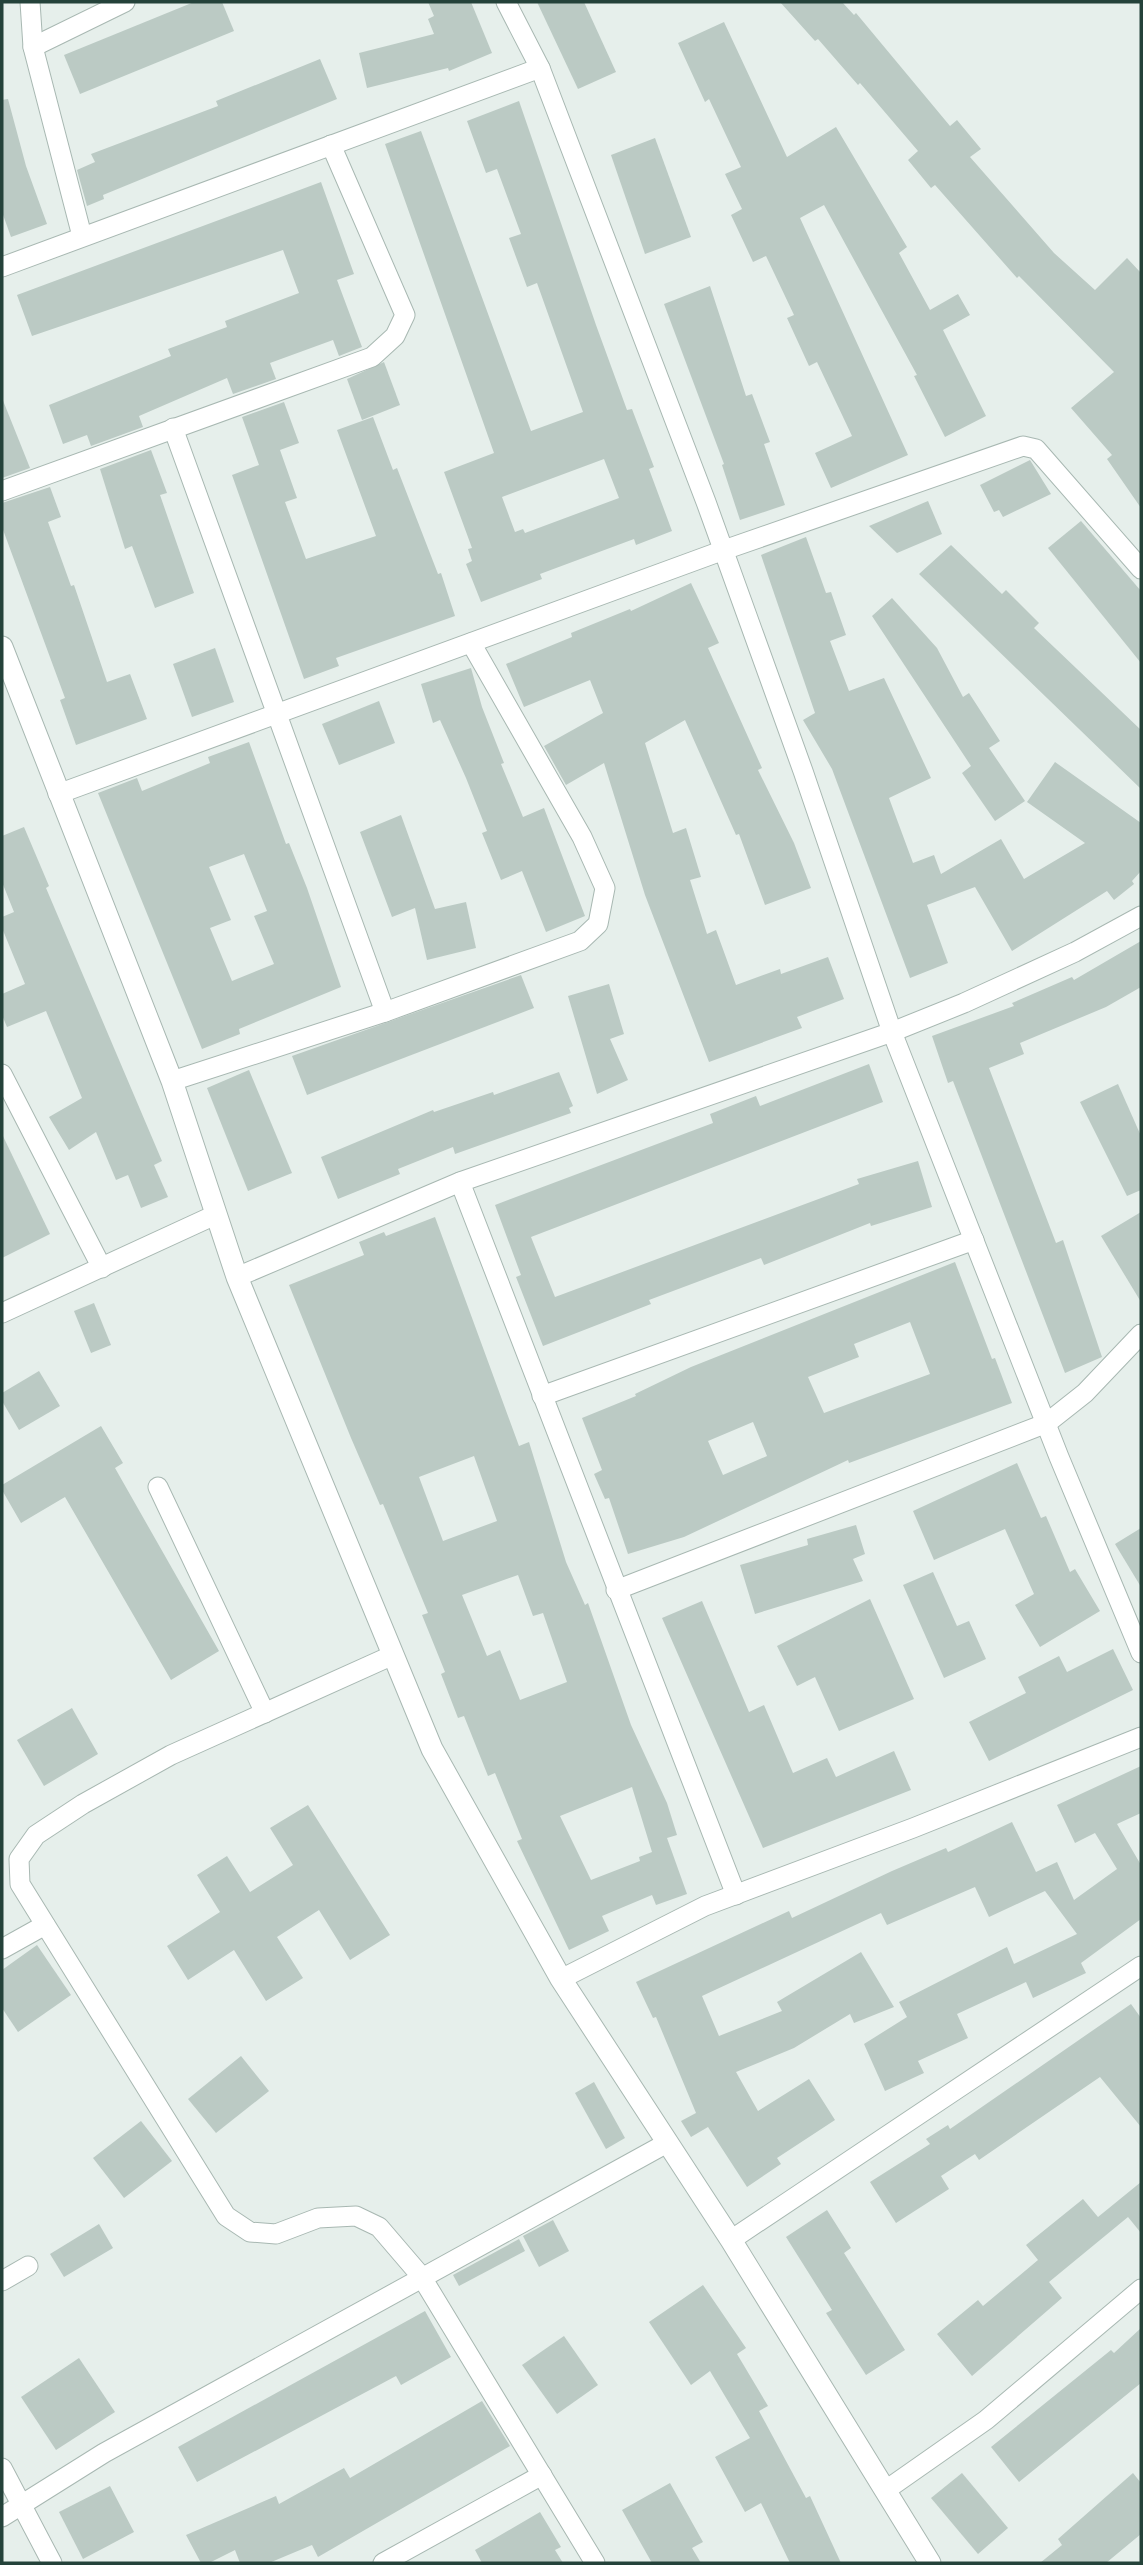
<svg xmlns="http://www.w3.org/2000/svg" width="1143" height="2565" font-family="'PT Sans',sans-serif">
<style>
.building{fill:#bbcac4;fill-rule:evenodd}
.lines{fill:none;stroke-linecap:round;stroke-linejoin:round}
.minor-casing{stroke:#a8b8b2;stroke-width:21}
.tertiary-casing{stroke:#a8b8b2;stroke-width:23}
.minor{stroke:#fff;stroke-width:19}
.tertiary{stroke:#fff;stroke-width:21}
</style>
<rect width="100%" height="100%" fill="#e6efeb"/>
<g class="building">
<path d="M194 2H222L234 31 80 94 64 55Z"/>
<path d="M428 2H471L492 53 449 71 448 68 367 88 359 53 434 34 428 19 434 16Z"/>
<path d="M537 2H584L616 72 578 89Z"/>
<path d="M780 2H842L854 15 856 13 950 126 957 120 981 149 970 157 1054 253 1095 290 1127 258 1141 273V508L1107 459 1112 455 1071 408 1114 372 1019 276 1017 278 935 185 931 188 908 160 918 151 860 83 858 85 818 39 815 41Z"/>
<path d="M724 22 787 157 836 127 907 247 899 253 930 310 958 294 970 315 943 330 986 416 945 437 914 376 917 375 824 205 800 218 908 455 831 488 815 453 852 436 817 362 809 366 787 318 794 315 766 256 753 262 731 215 742 209 725 174 741 167 709 99 705 102 678 43Z"/>
<path d="M320 59 337 99 103 195 104 199 87 206 77 170 95 162 91 154 218 106 216 101Z"/>
<path d="M8 99 26 166 47 224 11 237 2 212V100Z"/>
<path d="M519 101 596 325 627 410 632 409 654 467 649 469 672 531 636 545 634 539 540 574 542 579 481 602 466 564 472 561 468 549 472 548 444 472 494 453 385 144 421 131 531 431 583 412 537 283 527 287 509 238 521 234 497 169 486 173 467 121ZM604 459 619 498 525 533 523 529 515 532 502 497Z"/>
<path d="M655 138 691 237 645 254 611 155Z"/>
<path d="M321 182 354 274 337 280 362 347 339 356 333 340 270 363 276 379 233 394 227 378 139 416 143 427 91 446 87 435 63 444 49 405 171 356 168 349 227 327 225 321 299 293 283 250 32 336 17 295Z"/>
<path d="M710 286 746 396 752 394 770 442 764 444 785 505 740 520 722 465 724 464 664 304Z"/>
<path d="M384 362 400 405 362 420 347 379Z"/>
<path d="M2 398 30 468 2 478Z"/>
<path d="M284 402 299 443 280 450 297 498 285 502 306 559 376 536 337 430 373 417 393 470 397 468 438 574 441 573 455 616 336 658 339 666 304 679 232 475 259 465 242 417Z"/>
<path d="M151 450 167 493 160 495 194 593 155 608 132 546 125 549 100 469Z"/>
<path d="M1030 460 1051 494 1003 517 999 510 994 512 980 485Z"/>
<path d="M50 487 61 517 48 522 71 586 74 585 107 682 130 674 147 719 76 745 60 700 65 698 2 527V503Z"/>
<path d="M928 501 942 534 897 553 869 526Z"/>
<path d="M1081 521 1141 591V663L1048 548Z"/>
<path d="M806 537 826 593 831 592 846 635 830 641 849 691 884 678 931 778 889 798 913 863 934 855 941 874 1001 839 1024 879 1085 843 1027 802 1055 762 1141 823V871L1132 881 1134 884 1114 900 1107 891 1012 951 975 887 927 905 948 963 910 978 832 769 803 720 815 713 761 555Z"/>
<path d="M951 545 1002 594 1006 590 1039 623 1034 628 1141 730V789L919 574Z"/>
<path d="M691 583 719 643 708 648 762 768 758 770 794 843 811 888 765 905 739 834 736 835 685 720 645 743 673 833 686 828 701 877 690 880 707 934 716 930 736 985 780 969 781 974 828 957 844 999 797 1017 802 1028 709 1062 645 895 604 763 566 785 544 746 603 713 590 680 524 707 506 664 572 637 571 633 630 609 631 611Z"/>
<path d="M892 598 937 648 963 697 969 693 1000 741 989 748 1025 801 995 821 962 773 971 766 872 616Z"/>
<path d="M215 648 234 702 192 717 173 664Z"/>
<path d="M471 668 482 707 504 763 501 764 523 817 544 808 585 916 546 932 522 871 501 880 482 833 487 831 466 778 440 720 433 723 421 684Z"/>
<path d="M379 701 395 743 339 765 322 724Z"/>
<path d="M249 742 286 844 289 843 307 888 341 987 239 1029 240 1034 202 1049 98 793 137 778 142 791 210 763 208 757ZM244 854 267 911 254 916 274 964 232 981 210 928 231 920 209 867Z"/>
<path d="M401 815 435 909 466 902 476 948 427 960 415 908 392 917 360 832Z"/>
<path d="M24 827 49 886 46 888 162 1161 154 1165 168 1197 141 1208 128 1175 116 1180 96 1132 69 1150 49 1117 82 1098 46 1011 7 1027 2 1015V994L25 984 2 928V917L14 912 2 882V836Z"/>
<path d="M1141 941V987L1106 1007 1020 1043 1024 1054 989 1068 1056 1243 1063 1240 1102 1357 1065 1373 953 1081 948 1083 932 1036 1014 1006 1012 1003 1072 977 1074 980Z"/>
<path d="M521 975 534 1008 307 1095 292 1056Z"/>
<path d="M609 984 624 1034 610 1039 628 1080 597 1094 568 996Z"/>
<path d="M869 1064 883 1102 531 1237 555 1297 859 1184 857 1179 918 1161 932 1207 871 1226 870 1223 764 1265 761 1258 649 1300 651 1304 543 1346 516 1277 521 1275 495 1205 713 1123 710 1114 756 1096 760 1106Z"/>
<path d="M249 1070 292 1173 248 1191 207 1088Z"/>
<path d="M559 1072 573 1106 569 1108 571 1113 455 1154 453 1147 398 1169 400 1174 338 1199 321 1157 433 1110 434 1112 493 1092 494 1095Z"/>
<path d="M1118 1084 1141 1136V1190L1127 1196 1080 1102Z"/>
<path d="M2 1134 50 1234 2 1258Z"/>
<path d="M1141 1212V1302L1101 1236Z"/>
<path d="M435 1217 519 1446 529 1442 566 1562 585 1605 588 1603 631 1725 667 1803 677 1835 667 1838 687 1894 656 1905 652 1895 602 1916 609 1931 569 1950 517 1841 522 1839 495 1773 488 1776 464 1716 458 1718 441 1674 445 1672 422 1615 428 1613 383 1504 380 1505 351 1438 289 1285 364 1255 359 1242 384 1232 386 1236ZM474 1456 497 1521 443 1541 419 1477ZM518 1575 533 1616 543 1613 567 1682 520 1700 500 1650 487 1656 462 1595ZM632 1787 652 1852 639 1857 640 1861 591 1880 560 1816Z"/>
<path d="M955 1262 992 1359 995 1358 1012 1403 849 1463 848 1460 684 1537 628 1554 609 1498 605 1499 594 1474 602 1470 582 1418 636 1396 635 1394 691 1367ZM910 1322 930 1374 824 1413 808 1377 859 1357 854 1344ZM753 1422 767 1456 723 1475 708 1441Z"/>
<path d="M94 1303 111 1345 91 1353 74 1311Z"/>
<path d="M39 1371 60 1406 19 1430 2 1401V1393Z"/>
<path d="M101 1426 123 1463 115 1468 219 1651 171 1680 65 1497 21 1523 2 1490V1485Z"/>
<path d="M1017 1463 1041 1518 1046 1516 1070 1572 1075 1569 1100 1611 1040 1647 1015 1605 1034 1594 1005 1529 934 1560 913 1511Z"/>
<path d="M856 1525 865 1554 853 1559 863 1581 755 1614 740 1565 808 1545 807 1539Z"/>
<path d="M1141 1528V1587L1115 1544Z"/>
<path d="M933 1572 957 1626 969 1621 986 1659 944 1678 903 1585Z"/>
<path d="M870 1599 914 1699 839 1731 815 1677 797 1686 777 1646Z"/>
<path d="M702 1601 749 1712 764 1705 793 1773 827 1758 836 1777 894 1751 911 1790 763 1848 662 1618Z"/>
<path d="M1113 1649 1133 1690 989 1761 969 1722 1026 1693 1018 1677 1059 1656 1067 1672Z"/>
<path d="M72 1708 98 1754 44 1786 17 1740Z"/>
<path d="M1141 1766V1813L1117 1824 1141 1865V1919L1081 1963 1086 1973 1033 1998 1026 1982 957 2014 968 2038 918 2061 924 2073 885 2091 864 2044 907 2017 899 2002 1007 1947 1014 1964 1077 1934 1045 1891 989 1917 975 1887 887 1925 881 1913 702 1996 719 2036 782 2011 777 2002 861 1952 894 2007 854 2023 850 2014 794 2048 736 2072 758 2111 809 2079 835 2120 777 2158 781 2164 747 2187 708 2127 691 2137 681 2121 696 2113 656 2017 653 2018 636 1982 789 1911 792 1918 892 1871 946 1848 948 1852 1012 1822 1036 1872 1057 1862 1074 1900 1117 1869 1095 1833 1075 1843 1057 1805Z"/>
<path d="M308 1805 390 1935 350 1960 319 1910 277 1937 303 1978 266 2001 234 1950 188 1980 167 1946 220 1912 197 1875 227 1856 250 1892 293 1865 270 1828Z"/>
<path d="M37 1945 71 1995 18 2032 2 2008V1970Z"/>
<path d="M1131 2004 1141 2018V2127L1100 2077 979 2160 975 2154 941 2176 949 2189 896 2223 870 2182 930 2144 926 2139 948 2125 950 2129Z"/>
<path d="M241 2056 269 2091 216 2133 188 2099Z"/>
<path d="M594 2082 625 2138 606 2149 575 2093Z"/>
<path d="M141 2121 172 2161 124 2198 93 2158Z"/>
<path d="M1141 2182V2233L1128 2217 1049 2282 1062 2298 972 2376 937 2334 978 2300 983 2306 1038 2260 1026 2245 1083 2199 1098 2217Z"/>
<path d="M827 2210 851 2248 844 2253 905 2350 866 2375 826 2313 832 2310 786 2237Z"/>
<path d="M553 2220 569 2251 539 2267 523 2236Z"/>
<path d="M99 2224 113 2248 64 2277 50 2254Z"/>
<path d="M519 2239 525 2251 459 2286 453 2275Z"/>
<path d="M703 2285 746 2348 737 2354 768 2406 759 2411 806 2498 810 2496 841 2563H790L761 2503 745 2512 715 2457 750 2438 710 2371 691 2385 649 2322Z"/>
<path d="M425 2311 451 2357 401 2385 396 2376 197 2482 178 2447Z"/>
<path d="M1141 2328V2383L1019 2482 991 2447 1111 2350 1114 2353Z"/>
<path d="M564 2336 598 2385 557 2414 522 2365Z"/>
<path d="M79 2358 115 2412 56 2450 21 2397Z"/>
<path d="M482 2401 510 2446 318 2557 312 2545 269 2563H240L235 2550 209 2563H201L186 2535 276 2496 279 2504 344 2468 350 2478Z"/>
<path d="M962 2473 1008 2528 978 2554 931 2498Z"/>
<path d="M1133 2473 1141 2483V2534L1106 2563H1040L1062 2545 1058 2539Z"/>
<path d="M670 2483 703 2542 692 2548 701 2563H652L622 2510Z"/>
<path d="M110 2486 134 2532 83 2559 59 2512Z"/>
<path d="M540 2512 561 2547 555 2550 563 2563H482L475 2550Z"/>
</g>
<g class="lines">
<defs>
<g id="minor">
<path d="M30 2 33 47 82 236"/>
<path d="M506 2 540 68 706 502 803 771 892 1032 1059 1457 1141 1653"/>
<path d="M33 47 125 2"/>
<path d="M2 267 540 68"/>
<path d="M173 428 385 1012"/>
<path d="M2 491 372 357 395 336 405 315 331 145"/>
<path d="M58 794 724 550 1023 446 1036 449 1141 569"/>
<path d="M2 1074 102 1268"/>
<path d="M172 1081 385 1012 580 941 598 924 605 888 582 837 471 643"/>
<path d="M460 1182 736 1895"/>
<path d="M237 1277 460 1182 892 1032 964 1003 1075 952 1141 916"/>
<path d="M2 1313 215 1215"/>
<path d="M542 1396 974 1240"/>
<path d="M158 1487 265 1713"/>
<path d="M616 1590 1047 1423 1085 1393 1141 1334"/>
<path d="M393 1655 171 1755 83 1804 36 1835 19 1859 20 1884 226 2216 250 2232 276 2234 318 2218 356 2216 379 2227 421 2276 595 2563"/>
<path d="M2 1949 45 1925"/>
<path d="M561 1979 705 1906 913 1828 1141 1737"/>
<path d="M731 2240 1141 1966"/>
<path d="M2 2281 28 2266"/>
<path d="M2 2468 52 2563"/>
<path d="M886 2490 986 2420 1141 2289"/>
<path d="M2 2517 104 2453 667 2143"/>
<path d="M383 2563 542 2475"/>
</g>
<path id="tertiary" d="M2 647 172 1081 237 1277 432 1749 561 1979 731 2240 930 2563"/>
</defs>
<use href="#minor" class="minor-casing"/>
<use href="#tertiary" class="tertiary-casing"/>
<use href="#minor" class="minor"/>
<use href="#tertiary" class="tertiary"/>
</g>
<rect width="1143" height="2565" fill="none" stroke="#24423a" stroke-width="7"/>
</svg>
